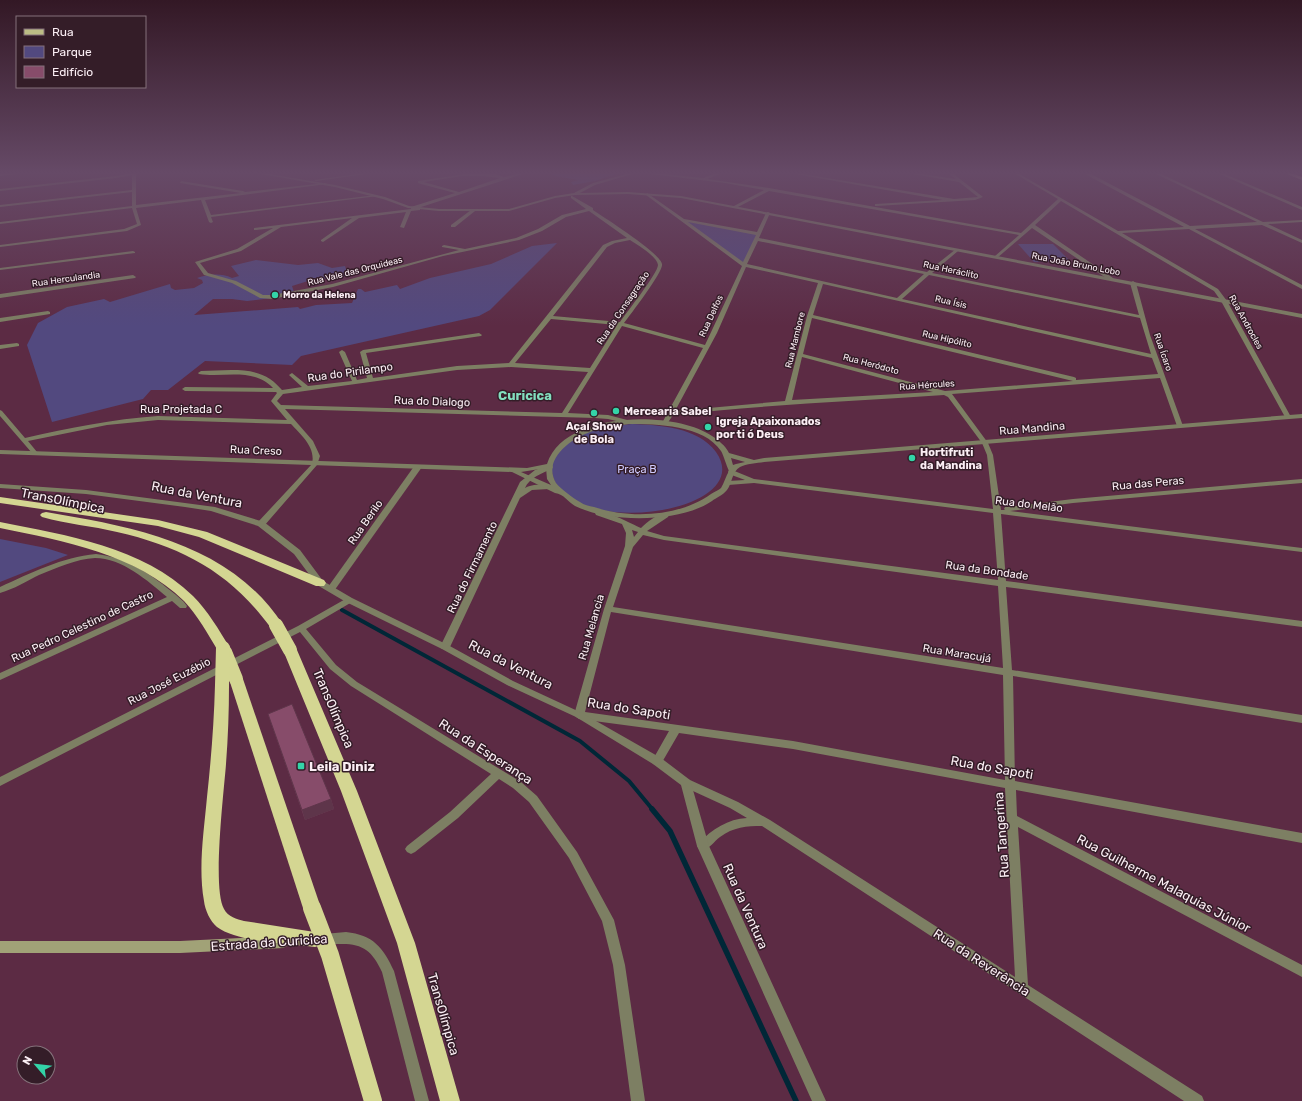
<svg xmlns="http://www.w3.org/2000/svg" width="1302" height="1101" font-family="Rubik,sans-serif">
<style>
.green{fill:#52497f}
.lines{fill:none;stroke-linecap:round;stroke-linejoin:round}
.stream-far1{stroke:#002737;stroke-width:4}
.stream{stroke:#002737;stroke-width:5.5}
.minor{fill:#7d7f63;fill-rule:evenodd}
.tertiary{fill:#7d7f63;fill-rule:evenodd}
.secondary{fill:#a1a277;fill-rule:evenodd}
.primary{fill:#bcbd85;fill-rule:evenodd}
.motorway{fill:#d4d692;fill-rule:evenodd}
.motorway-bridge-far1{stroke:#d4d692;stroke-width:14}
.motorway-bridge{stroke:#d4d692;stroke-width:18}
.wall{fill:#74415b}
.shaded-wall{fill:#5e354a}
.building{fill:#874c6a;stroke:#5e354a}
.poi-dot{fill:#33d4a8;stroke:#341d28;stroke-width:1.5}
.labels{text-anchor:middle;stroke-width:3;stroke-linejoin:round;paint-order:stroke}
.far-street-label{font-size:9px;fill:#fbeef4;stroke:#341d28}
.far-poi-label{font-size:9px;font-weight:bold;fill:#fbeef4;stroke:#341d28;text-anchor:start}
.street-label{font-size:11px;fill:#fbeef4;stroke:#341d28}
.poi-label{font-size:11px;font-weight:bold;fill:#fbeef4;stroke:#341d28;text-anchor:start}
.park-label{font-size:11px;fill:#cfcafd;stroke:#341d28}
.far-district-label{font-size:13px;font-weight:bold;fill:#83dfbf;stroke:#341d28}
.near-street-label{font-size:13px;fill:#fbeef4;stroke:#341d28}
.near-poi-label{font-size:13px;font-weight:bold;fill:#fbeef4;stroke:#341d28;text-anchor:start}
</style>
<rect width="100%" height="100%" fill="#5c2b44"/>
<g class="green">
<path d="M548 172H622L595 181 573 185 571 182 578 180 555 176Z"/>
<path d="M681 219 758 234 744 265Z"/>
<path d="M557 243 490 310 479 316 301 356 292 365 205 361 168 390H151L143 399 52 422 27 345 38 323 67 307 104 299 110 302 170 284 171 288 175 290 194 288 203 283 202 280 197 278C209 274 221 273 232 278L239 276 231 266 256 260 298 265 318 263 332 268 345 266 348 276 308 281 292 286 295 295 247 301 232 299H213L194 315 298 307 300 309 316 305 352 303 358 289H361L365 292 397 285 400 289 430 278 491 264 532 246Z"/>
<path d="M1018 244H1053L1070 261 1034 262Z"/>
<path d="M632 424C659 425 698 427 716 452 757 510 585 539 555 482 551 473 550 464 556 456 572 431 605 427 632 424Z"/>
<path d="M0 539 46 548 68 555 0 582Z"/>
</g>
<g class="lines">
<path class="stream-far1" d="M342 610 580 741 629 781 653 810"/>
<path class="stream" d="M652 809 670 831 796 1101"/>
<g class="minor">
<path d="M22 172H34L0 176V174Z"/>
<path d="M138 172H145L136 174V205L241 193 180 183 181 181 243 191 245 192 325 183 327 184 205 200 211 215 376 195 378 196 211 217 213 222 211 223 209 222 201 200 136 208 141 225 127 231 0 247V245L124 229 137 224 132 208 0 224V222L132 206V192L0 207V205L132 190V175L116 178 0 191V189L116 176Z"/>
<path d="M372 172H381L316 181 314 180Z"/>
<path d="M524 172H529L418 208 420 209V210L411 211 404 228 400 227 406 212 359 218 323 242 321 241V240L352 218 281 227 241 251 200 263 208 273 236 281 263 295H272L332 284 459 250 442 247V246L444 245 465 249 516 238 538 229 562 215 586 209 571 198V196H572L593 208V210C605 218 660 253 662 264 664 271 630 315 624 323L705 345 742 266 646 195 647 193 684 219 757 232 766 213 768 212 770 213 759 238 927 272 956 249 958 250V251L932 273 1139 315 1130 283 1133 281 1136 283 1150 335 1183 426 1180 428 1177 426 1160 378 952 394 988 443 993 455 1001 510H1005L1004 509 1005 507H1008L1073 499 1302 479V483L1073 503 1010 511 1302 548V552L1001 514 1006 581 1302 621V627L1006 587 1012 670 1302 715V723L1013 676 1015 781 1302 833V843L1016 790 1017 816 1302 965V977L1018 827 1028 985 1202 1096 1204 1101H1184L762 826C747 826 733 827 720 837 713 842 708 852 699 849L697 846 699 843C712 829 728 819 747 818L730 808 682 786 681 783 682 780 686 779 690 780 738 802 770 820 1015 977 1005 788 793 749 679 733 661 764 657 765 653 764 652 761 669 731 579 719 576 717 574 715 604 609 625 546 626 533 622 524 596 515 595 513 596 511C606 510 632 524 641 528 647 522 659 512 668 513L669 515 668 517 647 531 664 536 998 580 993 513 754 483 728 485 724 483 728 481 745 480 729 474 728 472 729 470H732L754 479 993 509 987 455 982 443 948 397 944 395C853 401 763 405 673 415L667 424 665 425 662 423 703 348 622 326 568 413 608 415 631 421 632 422 629 424 608 419 595 418 285 409 313 441 320 456 317 465 264 526H261L257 524 258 522 312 464C316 447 301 435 291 424L158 420 107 425 28 441 37 452 34 454 32 453 0 416V410L2 411 25 438C69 428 113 419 158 416L287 420 271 401 277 393 276 392 185 391 182 389 185 387 273 388C253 367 224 378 199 374L198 373 201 371C222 371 251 366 270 379 275 382 278 386 282 390L302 387 289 375 292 373 308 386 352 381 339 352 342 350 345 352 357 380 367 378 360 352 363 350 479 333 482 335 481 336 366 353 373 378 457 366 509 363 603 245 612 241 627 238 589 211 566 217 542 231 519 240 443 256 333 287 272 299 260 298 232 283 204 275 195 262 237 249 273 228 256 230H254V228L411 209V207L455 193 421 184 418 183V181L472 173 494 174 505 177ZM462 176H483L500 178 459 192 424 182ZM688 222 756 235 743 262ZM630 240C636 244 657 256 658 265 658 273 626 313 620 322L553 316 607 247 615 243ZM758 241 924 274 897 298 747 264ZM746 267 818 283 807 316 785 401 675 411 717 333ZM929 275 1140 318 1151 354 902 299ZM823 284 1152 358 1158 374 1076 380V378L1074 377 813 315ZM812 318 1073 381 945 391 803 354ZM551 319 617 325 590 368 515 363ZM802 357 933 392 792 400ZM511 367 588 372 562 413 281 405 277 401 283 394 457 370ZM632 530 638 532 634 537ZM643 535 664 540 998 586 1003 668 613 607 633 547ZM611 612 1003 675 1005 780 793 741 585 712Z"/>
<path d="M634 172H644L704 178 705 177 720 172H725L707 179 769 188 1021 233 1058 199 1012 172H1016L1118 231 1184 227 1085 174 1075 172H1113L1111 173 1091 174 1190 226 1257 222 1152 172H1157L1263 222 1302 220V222L1268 224 1302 240V243L1262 225 1195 229 1302 285V289L1189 229 1122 233 1218 289 1227 301 1291 417 1288 419 1285 417 1221 301 1214 291 1061 201 1035 225 1113 278V280H1109L1032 228 997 258H995V256L1019 235 769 191 736 208H734V206L764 190 725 183Z"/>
<path d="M784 172H791L954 199 978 197 959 182 901 172H909L956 179 947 172H951L983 197 975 200 876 206H875V204L943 200Z"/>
<path d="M1215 172H1220L1302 207V210Z"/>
<path d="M471 210 475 211 455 227H451V225Z"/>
<path d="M133 251 135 252V253L0 270V268Z"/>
<path d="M133 275 136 277 135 278 0 298V294Z"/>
<path d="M48 311 50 312V314L0 322V318Z"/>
<path d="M17 343 19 344V346L0 349V345Z"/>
<path d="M415 465H418L422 467 334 591H328L327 589 328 587Z"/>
<path d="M549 465H552L553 467 552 469C542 473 529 478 525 488 531 484 547 483 553 487L549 489 532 490 520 498 450 647 448 649H442L440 647 520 482 535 470Z"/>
<path d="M96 554C125 557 149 573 171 591 177 596 183 600 187 606L186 608H180L172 601 0 680V673L167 597C148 581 122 558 95 558 76 559 57 568 39 575 27 581 14 589 0 593V587C31 573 62 557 96 554Z"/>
<path d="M349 597 353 600 352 602 306 629 336 665 357 682 521 782 537 796 577 852 614 920 625 965 645 1101H631L613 965 602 921 569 858 529 802 513 788 499 779 458 818 415 852 411 854 407 852 405 849 407 846 450 812 491 774 351 686 330 669 300 632 0 786V777L298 626Z"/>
</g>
<g class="tertiary">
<path d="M249 172H257L335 185 385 197 409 206 439 209H509L555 196 574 193 593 183 634 172H639L595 185 580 193 628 192 681 196 1302 314V318L681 198 628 194 575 195 555 198 509 211H439L408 208 383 199 335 187Z"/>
<path d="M1302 414V418L764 462C757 463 746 464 740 467 732 471 732 484 727 490 723 495 716 498 712 501 680 523 609 523 575 506 568 502 564 494 555 493L512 472 0 454V450L527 468 547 464C564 411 673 410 712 436 718 440 726 446 729 453L754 460 764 458ZM629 424C656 424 704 425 721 451 724 456 726 465 729 471 726 476 724 483 721 488 719 490 714 492 711 494 679 517 630 519 594 507 589 506 584 505 580 502 574 499 560 488 556 483 542 459 571 439 590 432 603 427 616 426 629 424ZM731 458 745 462 736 464 733 465ZM546 468 547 479 551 485 521 472Z"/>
<path d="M0 484 86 490 185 503 215 507 264 522 300 550 323 581 352 598 448 645 513 681 582 713 661 758 690 780 691 783 709 846 826 1101H812L697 846 681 785 653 764 576 717 507 685 442 649 346 602 317 585 294 554 258 526 211 511 185 507 86 494 0 488Z"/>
<path d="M346 932C373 935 383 947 394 971L429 1101H415L382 972C372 950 362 943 338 944 332 944 326 945 320 943L318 939 320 935 324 934Z"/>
</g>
<path class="secondary" d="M283 936 287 938 289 942 287 946 283 948 180 953H0V941H180Z"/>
<path class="primary" d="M1282 172H1288L1302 177V180Z"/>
<g class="motorway">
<path d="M0 497 158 520 207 532 324 580 326 583 324 586H316L199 537 158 526 0 503Z"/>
<path d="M46 512C134 527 231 544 283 625L281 628H271C231 573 183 547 117 532 92 526 67 524 42 517L40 515 42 513Z"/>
<path d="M0 522C66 535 143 547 193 596 208 611 219 630 230 648L228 651H218C208 634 198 616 184 601 136 554 64 541 0 528Z"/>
<path d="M290 645 295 647 297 650 357 791 415 943 460 1101H440L397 943 341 791 283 650 285 647Z"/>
<path d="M236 674 241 676 243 679 321 908 318 914 312 916 306 914 303 908 229 679 231 676Z"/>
<path d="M222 680 227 682 229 685C229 711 228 738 226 764 224 792 212 888 224 909 228 917 237 919 244 921L321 933 324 939 321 945 315 947C290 944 237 942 217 927 210 921 205 910 204 901 198 867 204 831 207 797 211 760 214 723 215 685L217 682Z"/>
</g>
<g class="motorway-bridge-far1">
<path d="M276 625 290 650"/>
<path d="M225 652 236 679"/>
<path d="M222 685 223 648"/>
</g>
<path class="motorway-bridge" d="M312 908 330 955 373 1101"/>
</g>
<path class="wall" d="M268 714 331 799 334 809 305 820Z"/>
<path class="shaded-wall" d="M331 799 334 809 305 820 302 810Z"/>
<path class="building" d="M292 704 331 799 302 810 268 714Z"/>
<linearGradient id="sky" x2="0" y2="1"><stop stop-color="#331825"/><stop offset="0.53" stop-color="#664a67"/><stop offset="1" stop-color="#664a67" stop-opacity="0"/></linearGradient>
<rect width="1302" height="326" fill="url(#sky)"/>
<g class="poi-dot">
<circle cx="275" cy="295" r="4"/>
<circle cx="616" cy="411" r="4"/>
<circle cx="594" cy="413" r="4"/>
<circle cx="708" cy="427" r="4"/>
<circle cx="912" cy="458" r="4"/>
<rect x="297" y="762" width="8" height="8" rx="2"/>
</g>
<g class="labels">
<g class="far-street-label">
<text transform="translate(1076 264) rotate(11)" y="3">Rua João Bruno Lobo</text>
<text transform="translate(951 270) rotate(12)" y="3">Rua Heráclito</text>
<text transform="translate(355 271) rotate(-14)" y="3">Rua Vale das Orquideas</text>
<text transform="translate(66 279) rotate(-8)" y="3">Rua Herculandia</text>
<text transform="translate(951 302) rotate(13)" y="3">Rua Ísis</text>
<text transform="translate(623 308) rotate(-56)" y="3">Rua da Consagração</text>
<text transform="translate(711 316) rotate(-65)" y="3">Rua Delfos</text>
<text transform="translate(1246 322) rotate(61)" y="3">Rua Androcles</text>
<text transform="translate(947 339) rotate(13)" y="3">Rua Hipólito</text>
<text transform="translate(795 340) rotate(-76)" y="3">Rua Mambore</text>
<text transform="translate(1163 352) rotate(71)" y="3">Rua Ícaro</text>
<text transform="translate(871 364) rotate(15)" y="3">Rua Heródoto</text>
<text transform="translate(927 385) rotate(-4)" y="3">Rua Hércules</text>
</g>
<g class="far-poi-label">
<text x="283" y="298">Morro da Helena</text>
</g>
<g class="street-label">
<text transform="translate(350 372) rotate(-8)" y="4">Rua do Pirilampo</text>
<text transform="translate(432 401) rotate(2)" y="4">Rua do Dialogo</text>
<text x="181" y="413">Rua Projetada C</text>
<text transform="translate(1032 428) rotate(-5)" y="4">Rua Mandina</text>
<text transform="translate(256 450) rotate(2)" y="4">Rua Creso</text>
<text transform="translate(1148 483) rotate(-5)" y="4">Rua das Peras</text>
<text transform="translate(1029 504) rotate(7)" y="4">Rua do Melão</text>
<text transform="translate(365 522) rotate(-55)" y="4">Rua Berilo</text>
<text transform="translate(472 567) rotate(-64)" y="4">Rua do Firmamento</text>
<text transform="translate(987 570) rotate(8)" y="4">Rua da Bondade</text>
<text transform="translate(82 626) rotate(-25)" y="4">Rua Pedro Celestino de Castro</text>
<text transform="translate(591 627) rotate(-74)" y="4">Rua Melancia</text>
<text transform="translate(957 653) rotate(9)" y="4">Rua Maracujá</text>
<text transform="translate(169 681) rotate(-27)" y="4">Rua José Euzébio</text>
</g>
<g class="poi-label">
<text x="624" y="415">Mercearia Sabel</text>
<text x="716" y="425">Igreja Apaixonados<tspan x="716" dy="13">por ti ó Deus</tspan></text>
<text x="594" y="430" text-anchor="middle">Açaí Show<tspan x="594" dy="13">de Bola</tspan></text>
<text x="920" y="456">Hortifruti<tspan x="920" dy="13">da Mandina</tspan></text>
</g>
<g class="park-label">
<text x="637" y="473">Praça B</text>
</g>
<g class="far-district-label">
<text x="525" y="400">Curicica</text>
</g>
<g class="near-street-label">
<text transform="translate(197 494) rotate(11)" y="5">Rua da Ventura</text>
<text transform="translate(63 500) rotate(11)" y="5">TransOlímpica</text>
<text transform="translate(511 664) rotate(27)" y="5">Rua da Ventura</text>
<text transform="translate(334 708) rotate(67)" y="5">TransOlímpica</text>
<text transform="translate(629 708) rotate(9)" y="5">Rua do Sapoti</text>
<text transform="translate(486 751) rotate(33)" y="5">Rua da Esperança</text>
<text transform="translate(992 767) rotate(10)" y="5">Rua do Sapoti</text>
<text transform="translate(1001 835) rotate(-94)" y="5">Rua Tangerina</text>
<text transform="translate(1164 883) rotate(28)" y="5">Rua Guilherme Malaquias Júnior</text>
<text transform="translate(746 906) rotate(66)" y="5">Rua da Ventura</text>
<text transform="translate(269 942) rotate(-4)" y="5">Estrada da Curicica</text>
<text transform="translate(982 962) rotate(33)" y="5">Rua da Reverência</text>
<text transform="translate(444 1014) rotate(74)" y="5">TransOlímpica</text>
</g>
<g class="near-poi-label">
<text x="309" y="771">Leila Diniz</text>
</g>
</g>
<rect x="16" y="16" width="130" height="72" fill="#341d28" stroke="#84717a"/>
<rect x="24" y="29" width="20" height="6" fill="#bcbd85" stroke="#84717a"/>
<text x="52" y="36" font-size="12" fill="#fbeef4">Rua</text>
<rect x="24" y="46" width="20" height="12" fill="#52497f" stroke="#84717a"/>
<text x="52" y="56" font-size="12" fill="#fbeef4">Parque</text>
<rect x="24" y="66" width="20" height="12" fill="#874c6a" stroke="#84717a"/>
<text x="52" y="76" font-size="12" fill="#fbeef4">Edifício</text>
<g transform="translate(36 1065) rotate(298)"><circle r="19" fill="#341d28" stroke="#84717a"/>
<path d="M0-3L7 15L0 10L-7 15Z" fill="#33d4a8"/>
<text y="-6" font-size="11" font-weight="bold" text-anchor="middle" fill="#fbeef4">N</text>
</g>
</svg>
